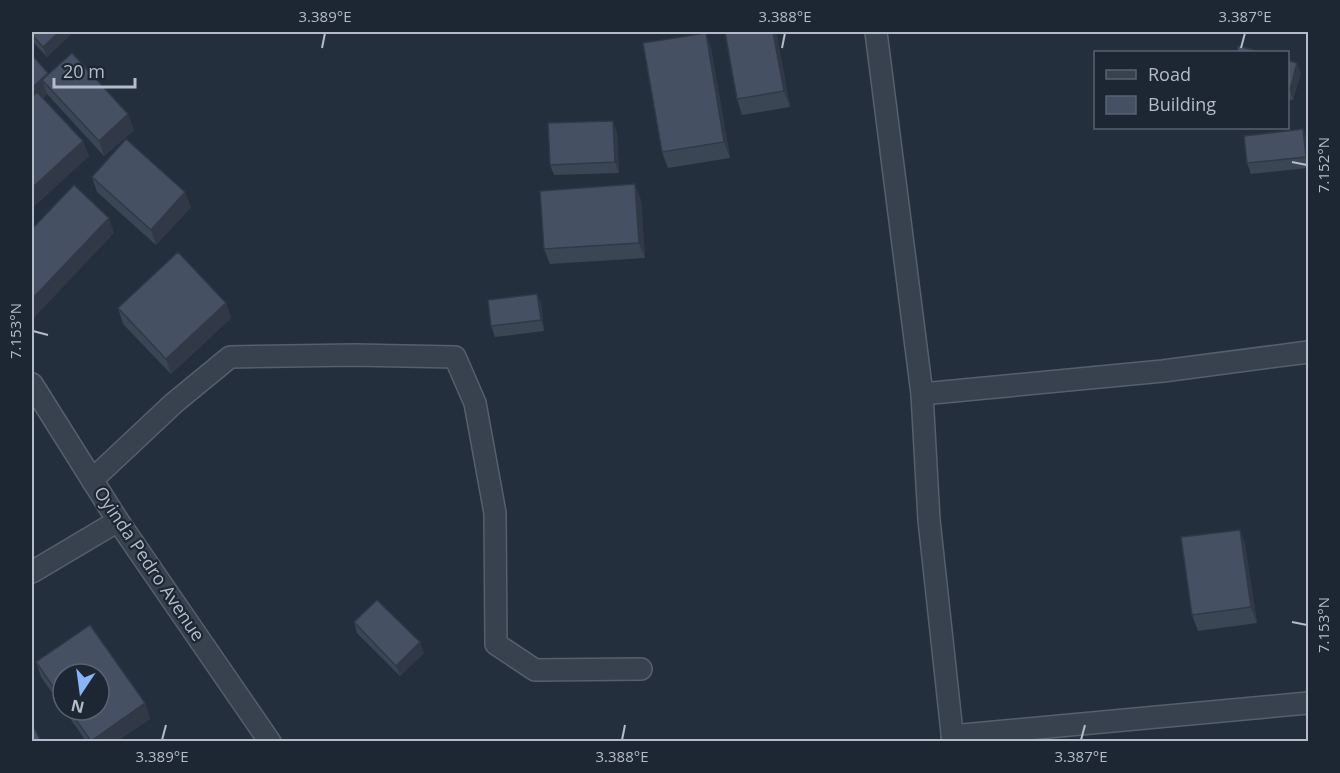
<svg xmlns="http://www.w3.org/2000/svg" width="1340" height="773" font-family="'Open Sans',sans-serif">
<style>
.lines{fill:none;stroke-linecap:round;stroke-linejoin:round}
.minor-casing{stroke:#565f6c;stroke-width:24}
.minor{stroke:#38414e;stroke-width:21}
.wall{fill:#3b4654}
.shaded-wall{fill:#303945}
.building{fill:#455162;stroke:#303945;stroke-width:1.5}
.ticks{fill:none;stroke:#b4bcc9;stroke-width:2}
.labels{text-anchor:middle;stroke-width:4.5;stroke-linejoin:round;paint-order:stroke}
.street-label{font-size:18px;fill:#b4bcc9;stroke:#1d2633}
.neatline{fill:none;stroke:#b4bcc9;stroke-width:2}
.ticks-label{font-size:15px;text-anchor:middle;fill:#b4bcc9}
</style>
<rect width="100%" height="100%" fill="#242f3e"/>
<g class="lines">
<defs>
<g id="minor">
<path d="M876 32 922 394 929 520 953 742"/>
<path d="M32 384 118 521 270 742"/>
<path d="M922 394 1163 371 1308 352"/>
<path d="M92 480 174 403 230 357 354 355 455 357 475 403 495 513 496 644 535 670 641 669"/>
<path d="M32 572 118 521"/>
<path d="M952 736 1308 703"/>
</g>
</defs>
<use href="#minor" class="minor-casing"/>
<use href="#minor" class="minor"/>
</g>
<g class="wall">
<path d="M32 32 71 34 47 57 32 41Z"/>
<path d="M725 32H776L790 107 742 115 737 99Z"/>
<path d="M711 48 730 158 668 168 662 152Z"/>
<path d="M32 55 48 74 134 130 104 156 47 94 43 98 89 156 32 208Z"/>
<path d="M1287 60 1301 73 1293 100 1287 99Z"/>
<path d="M1303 129 1306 139 1308 155V168L1251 174 1247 163Z"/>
<path d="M617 132 619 173 554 175 550 165Z"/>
<path d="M92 177 191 207 156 245 97 192Z"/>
<path d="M641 200 645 258 550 264 544 249Z"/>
<path d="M537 294 541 304 544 331 495 337 491 326Z"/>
<path d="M226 303 231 318 171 374 123 324 118 308Z"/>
<path d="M1240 530 1245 545 1257 623 1198 631 1192 615Z"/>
<path d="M354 622 424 653 400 676 357 633Z"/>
<path d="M90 625 145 703 150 719 117 741H86L64 710H99V674H63V708L41 677 36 662Z"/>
</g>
<g class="shaded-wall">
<path d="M59 32H70L71 34 47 57 43 47Z"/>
<path d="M773 32H776L777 34 790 107 784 91Z"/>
<path d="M706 33 711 48 730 158 724 142Z"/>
<path d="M1297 63 1301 73 1293 100 1290 90Z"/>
<path d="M48 73 53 88 42 80 47 94 32 108V88Z"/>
<path d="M128 114 134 130 104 156 99 141Z"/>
<path d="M613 121 617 132 619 173 615 162Z"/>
<path d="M1303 129 1306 139 1308 163 1306 157Z"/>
<path d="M83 141 89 156 32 208V188Z"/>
<path d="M635 184 641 200 645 258 639 243Z"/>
<path d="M185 192 191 207 156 245 151 230Z"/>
<path d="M109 218 114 233 32 320V299Z"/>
<path d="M537 294 541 304 544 331 541 320Z"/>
<path d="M226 303 231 318 171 374 166 359Z"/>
<path d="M1240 530 1245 545 1257 623 1251 607Z"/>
<path d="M420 642 424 653 400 676 396 666Z"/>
<path d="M145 703 150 719 117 741H91Z"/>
</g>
<g class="building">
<path d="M32 32H59L43 47 32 35Z"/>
<path d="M725 32H773L784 91 737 99Z"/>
<path d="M706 33 724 142 662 152 643 43Z"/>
<path d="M1238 46 1261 52H1237Z"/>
<path d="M72 53 128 114 99 141 42 80Z"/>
<path d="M32 55 48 73 32 88Z"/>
<path d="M1287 60 1297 63 1290 90 1287 89Z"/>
<path d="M37 92 83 141 32 188V97Z"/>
<path d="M613 121 615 162 550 165 548 123Z"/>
<path d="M1303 129 1306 157 1247 163 1244 136Z"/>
<path d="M126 139 185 192 151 230 92 177Z"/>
<path d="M635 184 639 243 544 249 540 191Z"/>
<path d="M74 185 109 218 32 299V229Z"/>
<path d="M178 252 226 303 166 359 118 308Z"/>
<path d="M537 294 541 320 491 326 488 300Z"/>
<path d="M1240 530 1251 607 1192 615 1181 537Z"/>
<path d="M377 600 420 642 396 666 354 622Z"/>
<path d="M90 625 145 703 91 741 69 710H99V674H63V701L36 662Z"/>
<path d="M32 724 41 741H32Z"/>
</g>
<path class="ticks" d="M322 48 325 33M782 48 785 33M1241 48 1245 33M1292 162 1307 165M33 331 48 335M1292 622 1307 625M162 740 166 725M622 740 625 725M1081 740 1085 725"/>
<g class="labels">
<g class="street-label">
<text transform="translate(149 564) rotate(56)" y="6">Oyinda Pedro Avenue</text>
</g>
</g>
<rect width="1340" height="773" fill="none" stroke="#1d2633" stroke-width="66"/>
<rect x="1094" y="51" width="195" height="78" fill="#1d2633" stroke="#59626f" stroke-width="1.5"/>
<rect x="1106" y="70" width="30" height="9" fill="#38414e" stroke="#59626f" stroke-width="1.5"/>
<text x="1148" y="81" font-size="18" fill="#b4bcc9">Road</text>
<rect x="1106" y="96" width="30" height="18" fill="#455162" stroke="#59626f" stroke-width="1.5"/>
<text x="1148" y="111" font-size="18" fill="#b4bcc9">Building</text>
<g transform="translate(81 692) rotate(193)"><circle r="28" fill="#1d2633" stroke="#59626f" stroke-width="1.5"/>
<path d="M0-4.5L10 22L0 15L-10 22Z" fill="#8ab4f8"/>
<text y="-9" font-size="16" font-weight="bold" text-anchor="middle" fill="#b4bcc9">N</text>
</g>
<path d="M54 78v9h81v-9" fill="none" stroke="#b4bcc9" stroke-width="3"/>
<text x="63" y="78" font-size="18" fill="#b4bcc9" stroke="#1d2633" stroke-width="4.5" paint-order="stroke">20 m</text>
<rect x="33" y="33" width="1274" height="707" class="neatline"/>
<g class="ticks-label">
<text x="325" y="22">3.389°E</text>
<text x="785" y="22">3.388°E</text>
<text x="1245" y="22">3.387°E</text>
<text transform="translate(1324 165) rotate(-90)" y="5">7.152°N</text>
<text transform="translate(16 331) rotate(-90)" y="5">7.153°N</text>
<text transform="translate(1324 625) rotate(-90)" y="5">7.153°N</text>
<text x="162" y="762">3.389°E</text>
<text x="622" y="762">3.388°E</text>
<text x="1081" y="762">3.387°E</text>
</g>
</svg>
